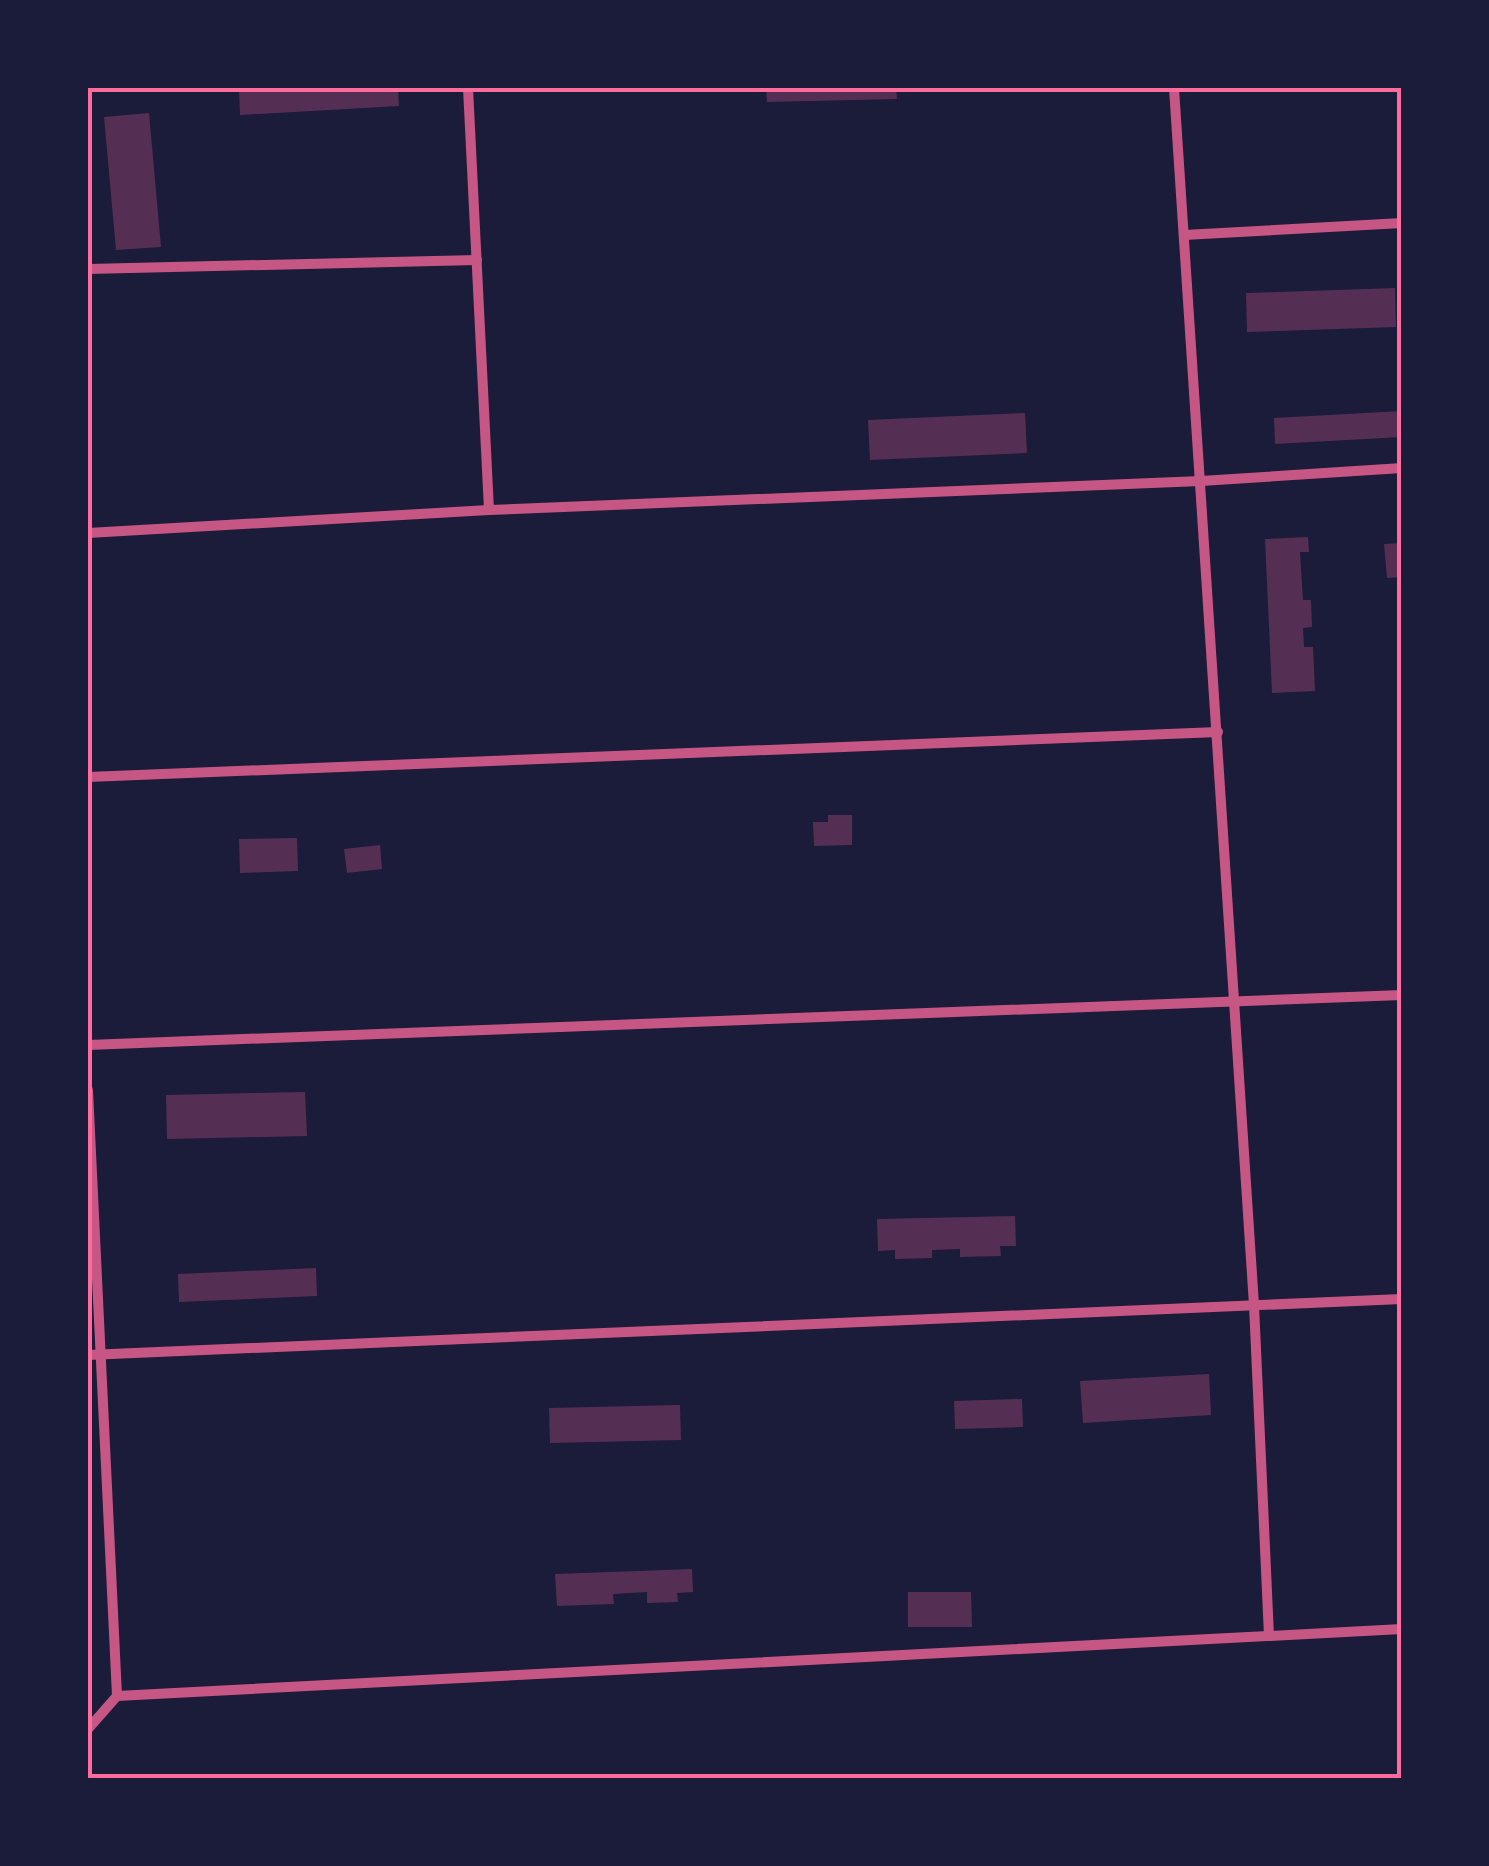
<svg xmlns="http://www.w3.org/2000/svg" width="1489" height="1866" font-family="'Fira Sans',sans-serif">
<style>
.building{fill:#542f53}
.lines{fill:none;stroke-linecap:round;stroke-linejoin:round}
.minor{stroke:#c65784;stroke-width:10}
.neatline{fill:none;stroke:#ff6b9d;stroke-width:4}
</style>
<rect width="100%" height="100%" fill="#1b1b3a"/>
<g class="building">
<path d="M239 88H398L399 106 240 115Z"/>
<path d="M766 88H896L897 99 767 102Z"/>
<path d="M149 113 161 247 116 250 104 117Z"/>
<path d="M1395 288 1396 327 1247 332 1246 293Z"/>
<path d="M1402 411V437L1275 444 1274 418Z"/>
<path d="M1025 413 1027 453 870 460 868 420Z"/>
<path d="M1308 537 1309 552H1300L1303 600H1311L1312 627 1303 628 1304 647H1313L1315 691 1272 693 1265 539Z"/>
<path d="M1402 543V577L1387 578 1384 544Z"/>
<path d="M828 815H852V845L814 846 813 822H828Z"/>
<path d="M297 838 298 871 240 873 239 839Z"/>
<path d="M380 845 382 869 347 873 344 849Z"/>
<path d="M305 1092 307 1136 167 1139 166 1095Z"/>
<path d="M1015 1216 1016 1246H1000L1001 1256 960 1257V1249L932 1250V1258L895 1259V1250L878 1251 877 1219Z"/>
<path d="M316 1268 317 1296 179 1302 178 1274Z"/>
<path d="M1209 1374 1211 1415 1083 1423 1080 1381Z"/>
<path d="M1022 1399 1023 1427 955 1429 954 1401Z"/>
<path d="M680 1405 681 1440 550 1443 549 1408Z"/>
<path d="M692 1569 693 1592 677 1593 678 1602 647 1603V1592L613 1594 614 1604 557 1606 555 1574Z"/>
<path d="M908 1592H971L972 1627H908Z"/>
</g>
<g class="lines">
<g class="minor">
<path d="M468 88 489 510"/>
<path d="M1174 88 1254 1305 1269 1636"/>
<path d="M1184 235 1402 223"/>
<path d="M88 269 477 260"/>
<path d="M88 533 489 510 1201 481 1402 468"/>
<path d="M88 777 1218 732"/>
<path d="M88 1045 1402 995"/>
<path d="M88 1090 117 1696 88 1729"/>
<path d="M88 1355 1402 1299"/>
<path d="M117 1696 1402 1629"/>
</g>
</g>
<rect width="1489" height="1866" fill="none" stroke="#1b1b3a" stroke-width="180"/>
<rect x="90" y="90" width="1309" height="1686" class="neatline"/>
</svg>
